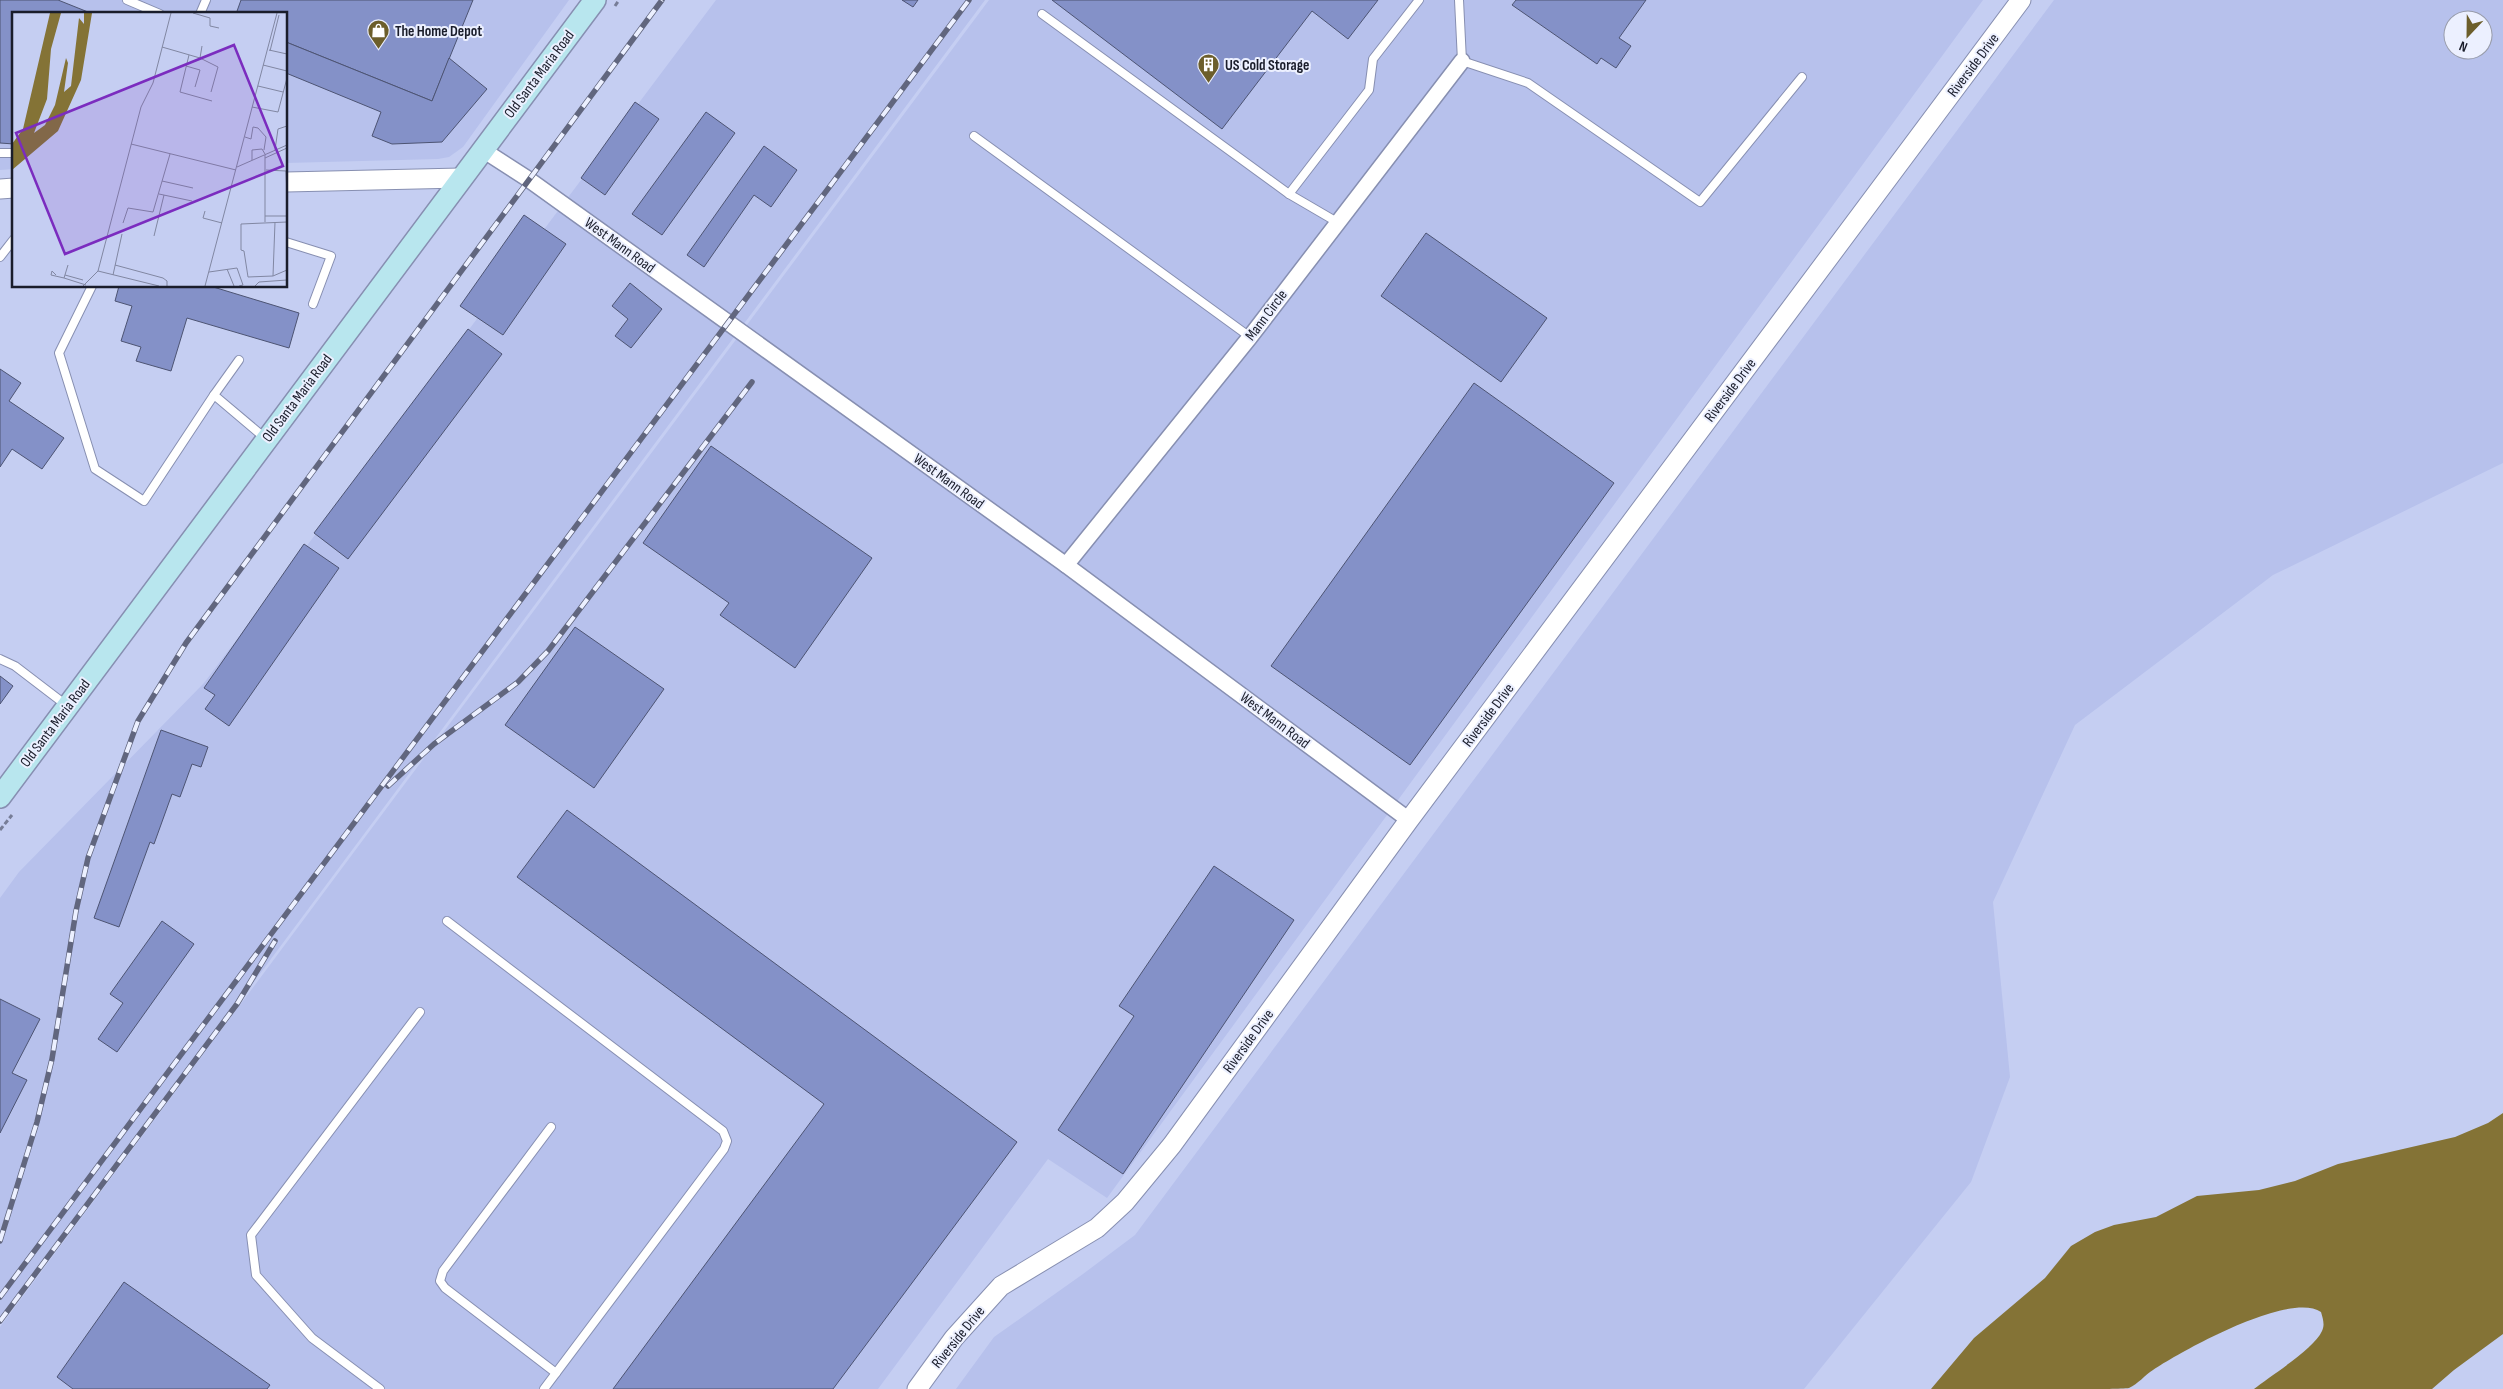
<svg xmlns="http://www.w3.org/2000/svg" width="2503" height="1389" font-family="'Sofia Sans Condensed',sans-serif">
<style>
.built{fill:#b7c1ec;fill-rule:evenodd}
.water{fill:#847336}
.building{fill:#8491c8;stroke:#4d5473}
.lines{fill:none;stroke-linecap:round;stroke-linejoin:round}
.service-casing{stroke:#878fb1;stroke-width:10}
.minor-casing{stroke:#878fb1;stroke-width:18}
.tertiary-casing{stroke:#878fb1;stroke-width:21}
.secondary-casing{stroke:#878fb1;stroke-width:24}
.path{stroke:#777d97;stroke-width:3;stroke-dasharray:5 2.5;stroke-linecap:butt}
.service{stroke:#fff;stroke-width:8}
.minor{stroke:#fff;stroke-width:15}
.tertiary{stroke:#fff;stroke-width:19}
.secondary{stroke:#b8e6ee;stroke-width:21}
.rail-casing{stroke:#61667e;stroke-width:5.5}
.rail{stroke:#ecf0ff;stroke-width:4;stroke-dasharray:11;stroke-linecap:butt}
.labels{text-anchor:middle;stroke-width:4;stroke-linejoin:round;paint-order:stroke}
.poi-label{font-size:15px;font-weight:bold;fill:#1a1d2b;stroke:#ecf0ff;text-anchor:start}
.street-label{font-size:15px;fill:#1a1d2b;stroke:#ecf0ff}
.inset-road{fill:none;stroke:#8187a2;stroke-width:1}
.view{fill:#7b2cbf;fill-opacity:0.15;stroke:#7b2cbf;stroke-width:2.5}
.inset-edge{fill:none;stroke:#1a1d2b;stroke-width:2.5}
</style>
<rect width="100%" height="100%" fill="#c5cef2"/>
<g class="built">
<path d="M0 0H569L463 147 449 157 438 159 286 163V14H14V169L0 170Z"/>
<path d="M716 0H985L0 1323V898L19 872 204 683Z"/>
<path d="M989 0H1983L1107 1198 1048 1159 878 1389H0V1327Z"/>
<path d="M2054 0H2503V463L2273 575 2075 725 1993 902 2010 1077 1971 1182 1804 1389H956L994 1337 1083 1274 1135 1235ZM2453 20H2483V50H2453Z"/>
</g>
<path class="water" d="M2503 1113V1334L2454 1370 2432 1389H2254C2270 1376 2314 1349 2322 1331 2325 1325 2323 1319 2321 1312 2290 1291 2183 1350 2153 1370 2145 1375 2138 1384 2129 1388 2122 1389 2097 1389 2087 1389 2035 1389 1983 1389 1931 1389L1974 1338 2045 1278 2071 1246 2095 1232 2114 1225 2156 1217 2197 1196 2259 1190 2295 1181 2338 1164 2455 1137 2488 1123Z"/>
<g class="building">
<path d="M0 0H58L93 14H14V144L0 143Z"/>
<path d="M241 0H473L432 101 286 42V14H236Z"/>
<path d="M902 0H918L913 7Z"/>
<path d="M1052 0H1378L1348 39 1312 11 1222 129Z"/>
<path d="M1516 0H1646L1619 38 1631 46 1616 68 1601 58 1597 64 1512 5Z"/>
<path d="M286 42 432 101 449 58 487 89 442 142 392 144 372 136 381 112 286 73Z"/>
<path d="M635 102 659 119 605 195 581 178Z"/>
<path d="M706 112 735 133 662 235 632 214Z"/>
<path d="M764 146 797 170 771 207 754 195 704 267 687 255Z"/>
<path d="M524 215 566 244 503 335 460 306Z"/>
<path d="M1426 233 1547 318 1501 382 1381 296Z"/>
<path d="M630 283 662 309 631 348 615 336 628 319 612 306Z"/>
<path d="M119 286H210L299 313 289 348 187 318 171 371 136 361 141 347 121 341 132 306 115 301Z"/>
<path d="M468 329 502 354 348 559 314 533Z"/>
<path d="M0 369 21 383 9 401 64 438 42 469 12 449 0 467Z"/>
<path d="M1474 383 1614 483 1410 765 1271 666Z"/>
<path d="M711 446 872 558 795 668 720 615 729 603 643 543Z"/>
<path d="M304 544 339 568 229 726 205 709 215 695 204 688Z"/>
<path d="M575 627 664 689 594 788 505 725Z"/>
<path d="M0 676 13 686 0 704Z"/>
<path d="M161 730 208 747 201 767 192 764 180 797 172 794 154 844 150 842 119 927 94 918Z"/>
<path d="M567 810 1017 1142 833 1389H613L824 1104 517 877Z"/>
<path d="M1214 866 1294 920 1123 1174 1058 1130 1134 1016 1119 1006Z"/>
<path d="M162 921 194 944 117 1052 98 1039 123 1003 110 994Z"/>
<path d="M0 999 40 1019 12 1073 27 1080 0 1133Z"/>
<path d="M124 1282 270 1385 267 1389H73L57 1377Z"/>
</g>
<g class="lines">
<defs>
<g id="service">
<path d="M127 0 160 14"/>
<path d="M1459 0 1462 61 1528 83 1700 202 1802 77"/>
<path d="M200 14 206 0"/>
<path d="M1042 14 1289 194 1337 222"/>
<path d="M974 136 1250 337"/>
<path d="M0 153H14"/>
<path d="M1289 194 1369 90 1373 59 1419 0"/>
<path d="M286 242 331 256 313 304"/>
<path d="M0 257 14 239"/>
<path d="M92 286 59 353 95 469 144 501 214 395 265 438"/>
<path d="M214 395 239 360"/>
<path d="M0 659 15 666 66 705"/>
<path d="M447 921 723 1131 727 1141 724 1149 544 1389"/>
<path d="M551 1127 443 1271 440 1281 445 1288 556 1373"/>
<path d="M380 1389 312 1338 256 1275 251 1235 420 1012"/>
</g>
<g id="minor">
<path d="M483 150 528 179 1066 565 1409 820"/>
<path d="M1066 565 1250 337 1462 61"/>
</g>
<g id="tertiary">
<path d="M286 182 461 178"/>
<path d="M0 189 14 188"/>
<path d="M917 1389 954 1338 1001 1286 1097 1228 1125 1202 1172 1145 1409 820 2021 0"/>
</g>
<path id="secondary" d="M0 797 595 0"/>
</defs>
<use href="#service" class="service-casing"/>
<use href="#minor" class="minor-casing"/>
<use href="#tertiary" class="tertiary-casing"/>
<use href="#secondary" class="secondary-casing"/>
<g class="path">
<path d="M615 6 619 0"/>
<path d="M0 830 12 815"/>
</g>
<use href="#service" class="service"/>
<use href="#minor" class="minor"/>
<use href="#tertiary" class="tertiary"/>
<use href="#secondary" class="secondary"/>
<defs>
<g id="rail">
<path d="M388 786 434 744 518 682 548 651 752 382"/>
<path d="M0 1241 37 1122 52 1059 76 911 88 858 138 721 186 643 662 0"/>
<path d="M0 1297 969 0"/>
<path d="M0 1321 237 1004 275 941"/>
</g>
</defs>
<use href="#rail" class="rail-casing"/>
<use href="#rail" class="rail"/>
</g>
<defs>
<symbol id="shop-pin" viewBox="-11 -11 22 30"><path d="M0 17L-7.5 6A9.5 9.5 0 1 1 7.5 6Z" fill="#6c5e2b" stroke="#ecf0ff"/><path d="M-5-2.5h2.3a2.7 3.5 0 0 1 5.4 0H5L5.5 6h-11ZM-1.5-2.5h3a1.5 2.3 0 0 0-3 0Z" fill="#fff"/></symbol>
<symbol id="building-pin" viewBox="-11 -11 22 30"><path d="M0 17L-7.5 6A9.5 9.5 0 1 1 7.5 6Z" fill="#6c5e2b" stroke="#ecf0ff"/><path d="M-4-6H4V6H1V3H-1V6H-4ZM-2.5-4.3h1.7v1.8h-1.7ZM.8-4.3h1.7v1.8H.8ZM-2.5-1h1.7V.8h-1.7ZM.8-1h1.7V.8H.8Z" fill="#fff"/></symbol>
</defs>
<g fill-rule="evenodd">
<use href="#shop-pin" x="366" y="18" width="25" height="34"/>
<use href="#building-pin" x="1196" y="52" width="25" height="34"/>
</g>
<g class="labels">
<g class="poi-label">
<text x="395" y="36">The Home Depot</text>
<text x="1225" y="70">US Cold Storage</text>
</g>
<g class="street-label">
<text transform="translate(1973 65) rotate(-53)" y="5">Riverside Drive</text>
<text transform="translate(539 74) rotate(-53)" y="5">Old Santa Maria Road</text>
<text transform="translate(620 245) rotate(36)" y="5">West Mann Road</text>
<text transform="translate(1266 315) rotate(-53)" y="5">Mann Circle</text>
<text transform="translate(1730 390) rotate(-53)" y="5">Riverside Drive</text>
<text transform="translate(297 398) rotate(-53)" y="5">Old Santa Maria Road</text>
<text transform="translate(949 481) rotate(36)" y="5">West Mann Road</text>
<text transform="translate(1488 715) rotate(-53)" y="5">Riverside Drive</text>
<text transform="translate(1275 720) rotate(37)" y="5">West Mann Road</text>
<text transform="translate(55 723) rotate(-53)" y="5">Old Santa Maria Road</text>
<text transform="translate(1248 1041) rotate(-54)" y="5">Riverside Drive</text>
<text transform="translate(958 1337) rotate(-51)" y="5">Riverside Drive</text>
</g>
</g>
<g transform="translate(12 12)">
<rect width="275" height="275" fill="#c5cef2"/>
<path d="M38 1H49L39 37 35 87 22 121 33 113 43 93 54 46 56 51 52 80 59 74 67 6 72 12V1H80L69 68 46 119 0 158V132L11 117Z" fill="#847336"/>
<path class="inset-road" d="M181 1 198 6V14L207 16M150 35 188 46 190 34M257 38 275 42M258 39 267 3M177 43 168 80 200 89M188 46 206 55 199 80M251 53 275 59M174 54 188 58 183 75M246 74 271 80M240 95 266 100 275 66M233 125 239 127 241 115 246 116 254 125 252 138M119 132 224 158M263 138 266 117 275 114M253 143V210M253 146 275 136M240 148V138L250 137 253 142M225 155 275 133M254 158 274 159M274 159 275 183M150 169 181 176M147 182 180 189M193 199 191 206 210 211M141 200 158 142M253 204H275M263 210 261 264 275 258M111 211 116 196 141 200M142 224 152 183M56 253 52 266 74 273M103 253 151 266 155 269V274M215 257 222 274M86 259 147 274M197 260 225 256 231 273 227 274M44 263 40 259 39 263 52 266M53 263 71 268M101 263 110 222M261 264 236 265 232 239 229 238V212L275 210M71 274 86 259 129 95 141 71 159 1M193 274 265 1M243 274 247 270 275 268"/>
<path class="view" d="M222 33 271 154 53 242 4 121Z"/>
<rect width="275" height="275" class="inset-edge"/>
</g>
<g transform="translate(2468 35) rotate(202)"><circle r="24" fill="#ecf0ff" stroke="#989caa"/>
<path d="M0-4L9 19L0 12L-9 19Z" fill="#6c5e2b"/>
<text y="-8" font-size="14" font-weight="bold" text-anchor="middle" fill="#1a1d2b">N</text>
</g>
</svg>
